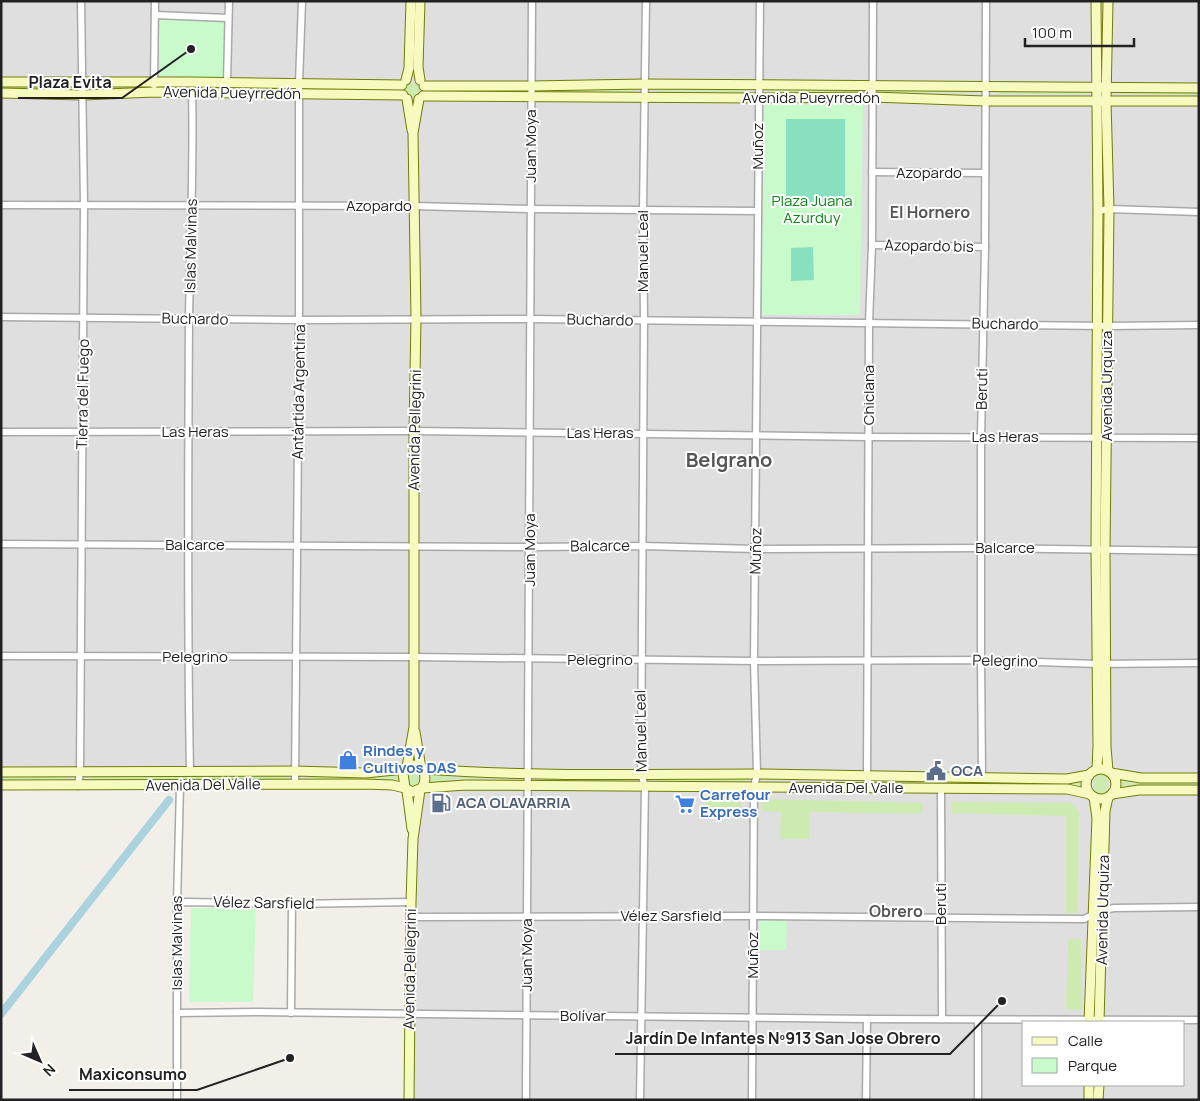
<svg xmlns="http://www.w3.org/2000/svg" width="1200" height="1101" font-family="Manrope,sans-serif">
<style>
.residential{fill:#e0dfdf;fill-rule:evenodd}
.grass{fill:#cdebb0}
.park{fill:#c8facc}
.pitch{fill:#88e0be}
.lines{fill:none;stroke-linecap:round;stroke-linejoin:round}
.canal{stroke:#aad3df;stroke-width:8}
.street-casing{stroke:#a9a9a9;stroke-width:9}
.secondary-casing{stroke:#707d05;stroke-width:11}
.street{stroke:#fff;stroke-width:6}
.secondary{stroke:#f7fabf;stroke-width:9}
.labels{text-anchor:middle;stroke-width:4;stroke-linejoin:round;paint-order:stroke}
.street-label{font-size:15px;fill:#222;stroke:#fff}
.park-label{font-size:15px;fill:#0c8416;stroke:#fff}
.shop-label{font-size:15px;font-weight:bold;fill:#366cbe;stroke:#fff;text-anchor:start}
.service-label{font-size:15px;font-weight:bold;fill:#4e5e75;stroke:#fff;text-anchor:start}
.neighbourhood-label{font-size:16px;font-weight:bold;fill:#555;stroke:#fff}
.district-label{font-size:20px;font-weight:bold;fill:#555;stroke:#fff}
.leader{fill:none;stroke:#222;stroke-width:2}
.callout-dot{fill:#222;stroke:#fff;stroke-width:2}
.callout-label{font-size:16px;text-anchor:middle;font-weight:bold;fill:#222;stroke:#fff;stroke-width:4;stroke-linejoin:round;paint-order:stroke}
</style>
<rect width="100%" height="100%" fill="#f2efe9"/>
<path class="residential" d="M1 1H1199V1100H409L413 839 405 788 1 785ZM1024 1022H1184V1085H1024Z"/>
<g class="grass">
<rect x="1101" y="1" width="1" height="71"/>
<circle cx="413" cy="90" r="7"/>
<path d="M1 85 71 86V90L1 89Z"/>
<rect x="94" y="86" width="50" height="4"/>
<path d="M202 86 292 87V91L202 90Z"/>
<rect x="544" y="90" width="90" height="2"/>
<rect x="657" y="90" width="90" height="2"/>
<rect x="772" y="90" width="91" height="2"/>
<path d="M884 90 974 91V93L884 92Z"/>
<rect x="997" y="92" width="90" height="2"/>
<path d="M1119 92 1199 93V95L1119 94Z"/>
<rect x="1103" y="225" width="1" height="83"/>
<path d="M413 768 419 769 422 782 415 788 410 787C406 780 408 773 413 768Z"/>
<path d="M398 773V782L390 779H311L312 775 390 776Z"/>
<path d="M431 773 455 777 520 778V779H455L430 784Z"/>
<path d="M1100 773H1104L1108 778C1108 785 1109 792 1102 795L1096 793C1093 786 1093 776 1100 773Z"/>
<path d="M286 775V779L91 781V777Z"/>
<path d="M1 776 66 777V780H1Z"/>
<path d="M546 778H631L630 781 546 780Z"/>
<path d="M660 779H745V782L660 781Z"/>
<path d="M1084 779 1085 788 1075 785 997 783V781L1075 782Z"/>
<path d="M1118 779 1130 783H1199V785H1130L1118 788Z"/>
<path d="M885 780 970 781V783L885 782Z"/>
<path d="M763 799 923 803 922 814 810 812 809 839H780L781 812 762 811Z"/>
<path d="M706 801 741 802V813L706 812Z"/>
<path d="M951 802 1071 803 1079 812 1078 913H1066V816L952 813Z"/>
<path d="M1068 939H1081L1082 1010 1066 1009Z"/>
</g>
<g class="park">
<path d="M161 19 224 20 223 78 159 76V23Z"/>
<path d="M763 104 863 105 860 315H762Z"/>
<path d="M191 908H256L253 1002H189Z"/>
<path d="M759 920 787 921 786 950H759Z"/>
</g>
<g class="pitch">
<rect x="786" y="119" width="59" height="85"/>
<path d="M813 247 814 280 791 281V248Z"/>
</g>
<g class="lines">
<path class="canal" d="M1 1014 169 800"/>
<defs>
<g id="street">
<path d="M155 15 228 18"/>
<path d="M227 82 229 1"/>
<path d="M154 85 155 1"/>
<path d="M872 172 985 173"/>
<path d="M1 205 414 206 531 209 757 211"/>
<path d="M1098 211 1109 209 1199 212"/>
<path d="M872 245 985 247"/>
<path d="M1 317 299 320 531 319 1107 326 1199 325"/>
<path d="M1 432 414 431 869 437 1199 438"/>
<path d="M1 544 530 547 643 546 756 549 982 548 1199 551"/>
<path d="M1 656 414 657 754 661 981 660 1097 664 1199 663"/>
<path d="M190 771C187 621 188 470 189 320 190 243 194 167 192 90"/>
<path d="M982 777 981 660V437L985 247 986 1"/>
<path d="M295 784 299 320V83L302 1"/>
<path d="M78 786 80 772 84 205 81 1"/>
<path d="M869 788 867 776 869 323 872 245 873 1"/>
<path d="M941 789 942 1019"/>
<path d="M177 903 187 902 292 904 411 902"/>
<path d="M411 917 753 916 1084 919 1103 910 1114 908 1199 907"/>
<path d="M177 1013 257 1012 867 1019 1199 1020"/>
<path d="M291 1013 292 904"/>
<path d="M978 1020V1100"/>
<path d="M177 1100V903L180 786"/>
<path d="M526 1100 532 1"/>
<path d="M640 1100 645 786 641 774 644 321 643 209 646 1"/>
<path d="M752 1100 754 787 757 774 754 661 760 1"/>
<path d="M866 1100 867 1019"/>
</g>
<g id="secondary">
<path d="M420 1 418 67 420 80"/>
<path d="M1096 1 1098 211 1096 549 1098 746 1097 769"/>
<path d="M1108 1 1106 101 1109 209 1105 549 1106 747 1108 771"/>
<path d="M406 80 409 68 411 1"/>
<path d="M1 82H191L402 85"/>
<path d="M424 86H531L644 84 1199 88"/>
<path d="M1 93 83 95 154 92 403 95"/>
<path d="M423 96 758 98 872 97 985 101H1199"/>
<path d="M407 99 412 130"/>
<path d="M415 732 421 768"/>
<path d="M414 765C426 766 427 780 422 788L412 792 405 788 403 773 407 767Z"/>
<path d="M407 767 414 727V431L416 318 413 133 419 99"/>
<circle cx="1101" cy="784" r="15"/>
<path d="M423 769C534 777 645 774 756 774 860 775 964 777 1067 779L1089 775"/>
<path d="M1 772 295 771 365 773 405 769"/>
<path d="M1111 773 1141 778H1199"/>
<path d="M1 785 363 784 392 785 405 788"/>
<path d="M422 788 466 785 1067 789 1090 794"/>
<path d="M407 791 412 829"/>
<path d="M1112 794 1139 790H1199"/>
<path d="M1089 1022 1097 818 1094 797"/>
<path d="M1099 1022 1105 811 1108 797"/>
<path d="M409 1100 411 902 413 839 420 790"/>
<path d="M1089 1100V1085"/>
<path d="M1098 1100 1099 1085"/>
</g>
</defs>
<use href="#street" class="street-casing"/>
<use href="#secondary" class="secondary-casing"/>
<use href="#street" class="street"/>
<use href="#secondary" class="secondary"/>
</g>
<defs>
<symbol id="shop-bare" viewBox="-9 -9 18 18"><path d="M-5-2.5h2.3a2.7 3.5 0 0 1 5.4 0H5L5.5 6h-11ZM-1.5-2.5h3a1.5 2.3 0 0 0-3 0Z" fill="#3f7fe0" stroke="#fff" stroke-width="2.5" paint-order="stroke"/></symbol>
<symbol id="civic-bare" viewBox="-9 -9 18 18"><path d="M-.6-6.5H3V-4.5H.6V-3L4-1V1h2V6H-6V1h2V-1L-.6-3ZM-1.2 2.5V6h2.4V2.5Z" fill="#5c6f8a" stroke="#fff" stroke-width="2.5" paint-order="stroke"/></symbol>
<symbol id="fuel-bare" viewBox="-9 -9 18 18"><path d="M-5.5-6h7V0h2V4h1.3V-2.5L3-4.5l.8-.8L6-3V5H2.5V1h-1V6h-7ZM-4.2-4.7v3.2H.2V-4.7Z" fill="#5c6f8a" stroke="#fff" stroke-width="2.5" paint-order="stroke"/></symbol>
<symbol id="supermarket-bare" viewBox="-9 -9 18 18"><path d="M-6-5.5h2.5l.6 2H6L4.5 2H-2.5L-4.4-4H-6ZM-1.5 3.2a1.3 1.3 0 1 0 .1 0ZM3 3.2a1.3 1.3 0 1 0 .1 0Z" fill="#3f7fe0" stroke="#fff" stroke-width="2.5" paint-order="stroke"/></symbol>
</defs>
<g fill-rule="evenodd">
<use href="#shop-bare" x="334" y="746" width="28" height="28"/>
<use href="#civic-bare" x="922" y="757" width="28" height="28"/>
<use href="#fuel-bare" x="427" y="789" width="28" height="28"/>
<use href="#supermarket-bare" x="671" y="790" width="28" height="28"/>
</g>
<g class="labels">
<g class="street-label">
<text transform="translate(232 93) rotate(1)" y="5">Avenida Pueyrredón</text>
<text x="811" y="103">Avenida Pueyrredón</text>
<text transform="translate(531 146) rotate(-90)" y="5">Juan Moya</text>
<text transform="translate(758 146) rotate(-90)" y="5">Muñoz</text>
<text x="929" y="178">Azopardo</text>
<text x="379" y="211">Azopardo</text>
<text transform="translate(191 246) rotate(-89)" y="5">Islas Malvinas</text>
<text transform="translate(929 246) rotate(1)" y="5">Azopardo bis</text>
<text transform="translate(643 251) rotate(-90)" y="5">Manuel Leal</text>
<text transform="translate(195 319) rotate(1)" y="5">Buchardo</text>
<text transform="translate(600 320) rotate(1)" y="5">Buchardo</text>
<text transform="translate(1005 324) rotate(1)" y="5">Buchardo</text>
<text transform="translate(1107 386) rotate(-90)" y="5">Avenida Urquiza</text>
<text transform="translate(982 389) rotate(-89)" y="5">Beruti</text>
<text transform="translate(299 392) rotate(-89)" y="5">Antártida Argentina</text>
<text transform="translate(83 394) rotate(-89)" y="5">Tierra del Fuego</text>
<text transform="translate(869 395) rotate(-90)" y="5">Chiclana</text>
<text transform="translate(415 430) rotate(-89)" y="5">Avenida Pellegrini</text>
<text x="195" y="437">Las Heras</text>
<text x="600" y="438">Las Heras</text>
<text x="1005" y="442">Las Heras</text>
<text x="195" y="550">Balcarce</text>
<text transform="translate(600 546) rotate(-1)" y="5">Balcarce</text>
<text x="1005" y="553">Balcarce</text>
<text transform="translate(530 550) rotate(-90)" y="5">Juan Moya</text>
<text transform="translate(756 551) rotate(-89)" y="5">Muñoz</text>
<text x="195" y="662">Pelegrino</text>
<text x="600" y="665">Pelegrino</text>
<text transform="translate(1005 661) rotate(1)" y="5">Pelegrino</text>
<text transform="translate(641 731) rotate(-91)" y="5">Manuel Leal</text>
<text transform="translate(203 785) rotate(-1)" y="5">Avenida Del Valle</text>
<text x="846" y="793">Avenida Del Valle</text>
<text transform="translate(264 903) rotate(1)" y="5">Vélez Sarsfield</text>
<text transform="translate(941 904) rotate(-90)" y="5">Beruti</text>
<text transform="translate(1103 910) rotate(-89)" y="5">Avenida Urquiza</text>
<text x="671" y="921">Vélez Sarsfield</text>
<text transform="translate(177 943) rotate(-90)" y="5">Islas Malvinas</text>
<text transform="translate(527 955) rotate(-90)" y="5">Juan Moya</text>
<text transform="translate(753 955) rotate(-90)" y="5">Muñoz</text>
<text transform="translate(410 969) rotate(-89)" y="5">Avenida Pellegrini</text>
<text x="583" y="1021">Bolívar</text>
</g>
<g class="park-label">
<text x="812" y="206">Plaza Juana<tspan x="812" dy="17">Azurduy</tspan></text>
</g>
<g class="shop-label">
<text x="363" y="756">Rindes y<tspan x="363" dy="17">Cultivos DAS</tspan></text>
<text x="700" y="800">Carrefour<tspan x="700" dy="17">Express</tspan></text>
</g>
<g class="service-label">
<text x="951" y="776">OCA</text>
<text x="456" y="808">ACA OLAVARRIA</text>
</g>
<g class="neighbourhood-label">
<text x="930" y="218">El Hornero</text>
<text x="896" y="917">Obrero</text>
</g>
<g class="district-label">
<text x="729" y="467">Belgrano</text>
</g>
</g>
<path class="leader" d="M191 49L122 98H18M1002 1001L950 1054H615M290 1058L197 1090H69"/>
<g class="callout-dot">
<circle cx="191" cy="49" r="5"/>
<circle cx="1002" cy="1001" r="5"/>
<circle cx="290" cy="1058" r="5"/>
</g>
<g class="callout-label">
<text x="70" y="88">Plaza Evita</text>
<text x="783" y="1044">Jardín De Infantes Nº913 San Jose Obrero</text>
<text x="133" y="1080">Maxiconsumo</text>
</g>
<rect width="1200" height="1101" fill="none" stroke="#222222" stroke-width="5"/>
<rect x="1022" y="1021" width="162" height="65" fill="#ffffff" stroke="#a7a7a7"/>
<rect x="1032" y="1037" width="25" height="8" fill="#f7fabf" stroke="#a7a7a7"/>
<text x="1068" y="1046" font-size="15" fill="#222222">Calle</text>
<rect x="1032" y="1058" width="25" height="15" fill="#c8facc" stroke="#a7a7a7"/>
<text x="1068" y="1071" font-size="15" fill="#222222">Parque</text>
<g transform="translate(40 1061) rotate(135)" stroke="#ffffff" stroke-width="4" paint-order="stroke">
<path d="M0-4L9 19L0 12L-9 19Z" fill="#222222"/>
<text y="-8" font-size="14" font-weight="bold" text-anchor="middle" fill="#222222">N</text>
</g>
<path d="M1025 38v8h109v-8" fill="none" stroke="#222222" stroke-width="2.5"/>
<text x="1032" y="38" font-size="15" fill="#222222" stroke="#ffffff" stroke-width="4" paint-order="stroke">100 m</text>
</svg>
